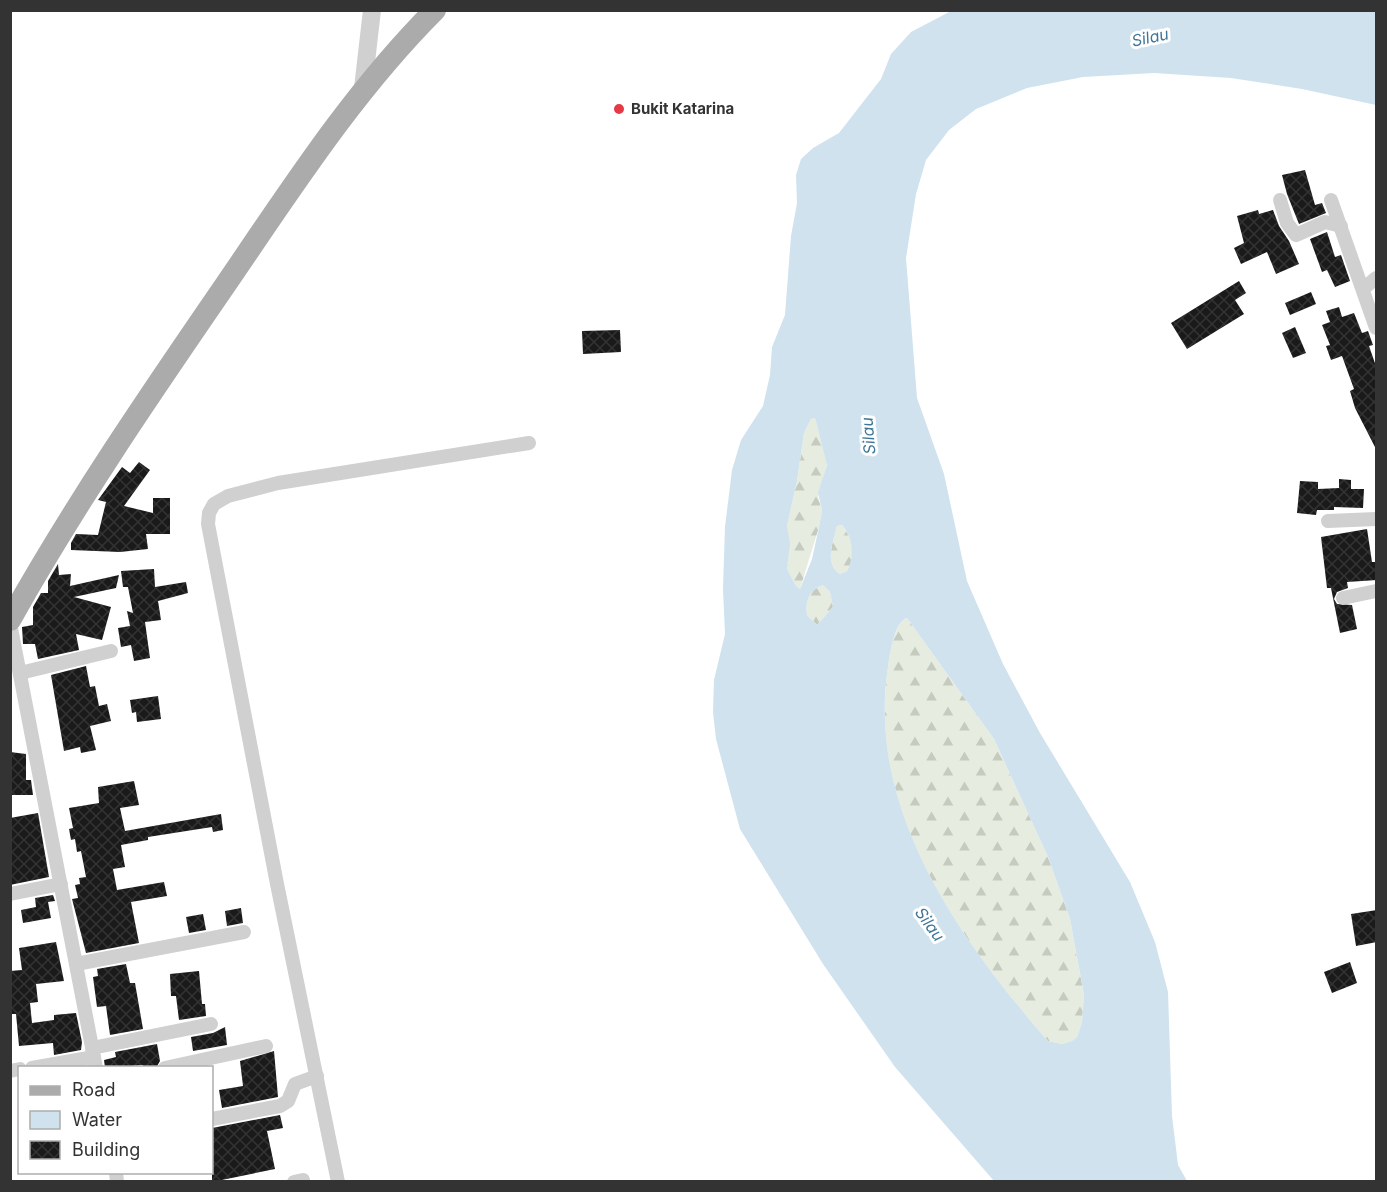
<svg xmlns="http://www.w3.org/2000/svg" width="1387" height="1192" font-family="Inter,sans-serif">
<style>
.forest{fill:url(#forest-firs)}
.water{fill:#cfe2ee;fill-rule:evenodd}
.building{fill:url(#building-cross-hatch)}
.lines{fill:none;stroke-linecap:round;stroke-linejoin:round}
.minor{stroke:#d0d0d0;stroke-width:14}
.tertiary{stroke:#d0d0d0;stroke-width:18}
.primary{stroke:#ababab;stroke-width:22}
.poi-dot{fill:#e63946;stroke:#fff;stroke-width:2}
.labels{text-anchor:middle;stroke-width:6;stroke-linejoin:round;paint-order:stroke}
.poi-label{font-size:15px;font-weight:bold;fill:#333;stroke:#fff;text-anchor:start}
.water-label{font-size:16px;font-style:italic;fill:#3f7597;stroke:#fff}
</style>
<defs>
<pattern id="forest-firs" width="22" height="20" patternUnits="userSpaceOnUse" patternTransform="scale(1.5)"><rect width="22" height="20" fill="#e6ecdf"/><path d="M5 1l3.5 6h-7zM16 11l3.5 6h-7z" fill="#c6cbc0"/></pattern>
<pattern id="building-cross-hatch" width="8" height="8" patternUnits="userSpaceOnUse" patternTransform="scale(1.5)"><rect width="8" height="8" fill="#1a1a1a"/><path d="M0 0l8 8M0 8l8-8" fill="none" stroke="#333"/></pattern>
</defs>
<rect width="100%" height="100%" fill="#fff"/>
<g class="forest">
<path d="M815 418 827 464 818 497 822 510 819 527 800 589 796 586 787 569 789 550 787 526 797 481 804 433 811 419Z"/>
<path d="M842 525C853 539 856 556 847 571L840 574C825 564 832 545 836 530L837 526Z"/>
<path d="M823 585 830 592 833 607 817 625 807 615C805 601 809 590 823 585Z"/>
<path d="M907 618 994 739 1048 857 1070 919 1084 995 1082 1022 1077 1037 1072 1041 1062 1044 1048 1041C959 939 866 810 888 667 890 653 894 623 907 618Z"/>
</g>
<path class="water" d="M953 10 1376 11V105L1302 89 1231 78 1154 73 1083 77 1027 88 976 109 949 130 926 160 916 194 906 258 917 398 944 474 967 581 1003 664 1040 733 1130 882 1155 942 1168 992 1172 1116 1178 1165 1187 1181H994L895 1067 823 964 740 829 716 739 713 712 714 680 725 634 723 589 725 527 732 470 741 440 763 406 770 375 772 347 785 315 791 236 797 203 796 175 801 159 813 148 839 133 881 79 891 54 911 32ZM815 418 827 465 818 493 822 510 819 527 812 559 800 589 796 586 787 569 790 544 787 526 797 481 804 433 811 419ZM842 525C853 538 855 556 847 571L840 574C825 564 832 545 836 530L837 526ZM823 585 830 592 833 607 817 625 807 615C805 601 809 590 823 585ZM907 618 994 739 1048 857 1070 919 1084 995 1082 1022 1077 1037 1072 1041 1062 1044 1048 1041C959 939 866 809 888 667 890 654 894 622 907 618Z"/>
<g class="building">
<path d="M1305 170 1315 205 1322 203 1326 213 1299 224 1287 194 1282 175Z"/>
<path d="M1258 210 1259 214 1273 210 1279 226 1289 241 1299 264 1276 274 1267 252 1241 264 1234 248 1244 243 1237 216Z"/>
<path d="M1327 232 1335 257 1341 255 1350 281 1335 287 1327 270 1322 272 1310 239Z"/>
<path d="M1239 281 1246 293 1235 300 1244 314 1187 349 1171 323Z"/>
<path d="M1311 292 1316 304 1290 315 1285 303Z"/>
<path d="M1339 307 1342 317 1354 313 1362 333 1368 331 1373 345 1369 346 1377 369V451L1355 408 1350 391 1354 389 1342 356 1331 360 1326 346 1330 345 1322 325 1330 322 1326 311Z"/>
<path d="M1295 327 1306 353 1293 358 1282 333Z"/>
<path d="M620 330 621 352 583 354 582 331Z"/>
<path d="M139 462 150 470 124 506 153 513V498H170V534H146L148 549 120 552 71 550V543L76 534 98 535 106 502 98 500 122 467 130 473Z"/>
<path d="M1339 479 1351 480V489H1364L1363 508 1334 507V510H1317L1316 515 1297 513 1300 481 1318 482V489L1339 488Z"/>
<path d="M1367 529 1372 562H1375L1377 580 1347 582 1348 588 1337 592 1334 599 1337 604 1352 605 1357 629 1340 633 1331 588H1327L1321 537Z"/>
<path d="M58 564 59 575 71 574 70 586 119 575 116 588 74 597 111 607 102 640 76 634 79 650 38 659 35 644H23L22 627 33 625V607L41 593H48V581Z"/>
<path d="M154 569 155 587 186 582 188 593 158 601 161 620 145 622 150 658 134 661 131 645 121 647 118 628 130 626 127 611 133 613 128 587H123L121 571Z"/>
<path d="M86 666 90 687 95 686 99 706 107 704 111 721 90 726 96 750 81 753 80 747 64 751 51 675Z"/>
<path d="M158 696 161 719 137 722 136 712 132 713 130 700Z"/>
<path d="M10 752 26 754V780H31L33 795H10Z"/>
<path d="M134 781 139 805 120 808 125 831 221 814 223 830 213 832 212 827 148 837V840L121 845 125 867 113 869 117 890 164 882 167 896 131 902 139 943 86 953 72 899 78 898 75 885 80 884 79 878 86 877 81 851 77 852 75 839 71 840 69 829 73 828 69 808 99 803 98 787Z"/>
<path d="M38 813 49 877 10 885V818Z"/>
<path d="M53 895 55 901 48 902 51 918 23 923 21 910 36 907 35 898Z"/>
<path d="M241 908 243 923 227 926 225 911Z"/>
<path d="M1377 910V942L1356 946 1351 914Z"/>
<path d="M203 914 206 930 189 933 186 917Z"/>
<path d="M56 942 64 981 36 984 38 1002 30 1003 32 1023 54 1020V1015L76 1013 82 1042 81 1050 54 1055 53 1043 19 1046 16 1014H10V971L22 970 19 948Z"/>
<path d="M1350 962 1357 983 1332 993 1324 972Z"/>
<path d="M126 964 130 983H135L143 1029 110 1035 106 1006 97 1007 93 977 98 976 97 969Z"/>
<path d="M199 971 202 1004H205L206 1016 179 1020 176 996H171L170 974Z"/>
<path d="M225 1027 227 1045 193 1051 191 1037 213 1033Z"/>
<path d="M157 1044 160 1061 156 1068H143V1065L105 1068 104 1060 116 1057 115 1052Z"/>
<path d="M274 1051 278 1097 222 1108 219 1090 243 1086 240 1061Z"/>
<path d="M280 1115 283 1128 267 1131 275 1169 212 1182V1128Z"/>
</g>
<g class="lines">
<g class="minor">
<path d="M1280 200 1287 223 1296 235 1325 222 1341 226"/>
<path d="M1331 200 1376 328"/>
<path d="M1363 289 1376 278"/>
<path d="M1328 521 1376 519"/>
<path d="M1343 598 1376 591"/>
<path d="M10 623 96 1068"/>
<path d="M20 673 111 651"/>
<path d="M10 894 61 884"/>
<path d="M76 964 244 932"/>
<path d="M92 1048 211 1024"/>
<path d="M32 1068 94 1057"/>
<path d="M165 1068 266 1046"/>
<path d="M10 1071 20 1069"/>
<path d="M212 1119 280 1106 288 1101 295 1084 317 1076"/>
<path d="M116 1172 117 1182"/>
<path d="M294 1182 303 1180"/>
<path d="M338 1182 277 884 208 524 209 513 214 504 228 496 278 483 529 443"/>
</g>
<path class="tertiary" d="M363 88 372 10"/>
<path class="primary" d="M10 620C75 504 151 393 226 284 291 189 353 92 435 10"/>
</g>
<circle class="poi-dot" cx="619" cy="109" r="6"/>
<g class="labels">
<g class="poi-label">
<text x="631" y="114">Bukit Katarina</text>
</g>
<g class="water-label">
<text transform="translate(1150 37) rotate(-12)" y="6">Silau</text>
<text transform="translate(868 436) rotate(-95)" y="6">Silau</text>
<text transform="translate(930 924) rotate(54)" y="6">Silau</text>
</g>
</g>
<rect width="1387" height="1192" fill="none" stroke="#333333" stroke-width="24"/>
<rect x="18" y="1066" width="195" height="108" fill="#ffffff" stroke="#adadad" stroke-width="1.5"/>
<rect x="30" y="1086" width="30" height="9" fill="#ababab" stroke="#adadad" stroke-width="1.5"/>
<text x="72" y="1096" font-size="18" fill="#333333">Road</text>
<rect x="30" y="1111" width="30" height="18" fill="#cfe2ee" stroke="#adadad" stroke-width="1.5"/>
<text x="72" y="1126" font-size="18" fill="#333333">Water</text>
<rect x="30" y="1141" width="30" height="18" fill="url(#building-cross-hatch)" stroke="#adadad" stroke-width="1.5"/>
<text x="72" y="1156" font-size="18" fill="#333333">Building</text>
</svg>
